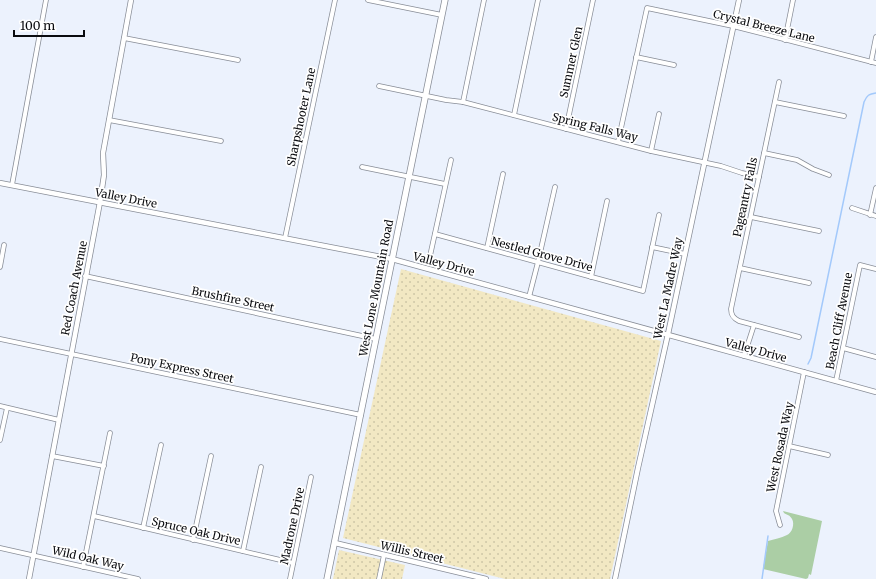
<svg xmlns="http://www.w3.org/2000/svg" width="876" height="579" font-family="Merriweather,serif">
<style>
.sand{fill:url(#sand-dots)}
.green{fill:#abcea5}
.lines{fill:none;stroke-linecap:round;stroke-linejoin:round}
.stream{stroke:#a3c9fb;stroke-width:1.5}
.minor-casing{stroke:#888d97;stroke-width:5.5}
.tertiary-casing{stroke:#888d97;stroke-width:6}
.secondary-casing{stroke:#888d97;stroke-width:7}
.minor{stroke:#fff;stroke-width:4}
.tertiary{stroke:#fff;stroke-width:4.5}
.secondary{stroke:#fff;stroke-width:5.5}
.labels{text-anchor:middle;stroke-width:3.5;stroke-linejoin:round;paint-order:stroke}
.street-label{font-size:11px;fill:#0a0b0f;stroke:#fff}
</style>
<defs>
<pattern id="sand-dots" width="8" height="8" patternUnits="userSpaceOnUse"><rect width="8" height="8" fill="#f2e8c3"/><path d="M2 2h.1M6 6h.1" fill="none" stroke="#cec6a6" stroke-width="1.8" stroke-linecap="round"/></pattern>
</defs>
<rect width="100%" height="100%" fill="#ecf2fd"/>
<g class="sand">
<path d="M401 269 661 341 610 579H505L343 538Z"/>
<path d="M339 550 405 565 402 579H333Z"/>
</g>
<path class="green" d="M783 511 822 521 811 575 809 574 808 578 806 579 763 569 768 541C774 539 781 538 787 535 792 533 795 524 792 519 790 515 787 515 784 513Z"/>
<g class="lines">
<g class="stream">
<path d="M808 364 811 358 864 102C867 95 869 94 876 93"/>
<path d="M762 579 768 536"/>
</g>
<defs>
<g id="minor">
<path d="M368 0 442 15"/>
<path d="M124 38 238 60"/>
<path d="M785 40 793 0"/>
<path d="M636 57 674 65"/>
<path d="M871 62 876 37"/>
<path d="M779 82 731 309C731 315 733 318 739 321L799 337"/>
<path d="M379 86 446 100 463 102 651 151 721 166 742 173 759 177"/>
<path d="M463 102 484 0"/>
<path d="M775 102 844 116"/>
<path d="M514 115 538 0"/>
<path d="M109 120 221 141"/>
<path d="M566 129 593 0"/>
<path d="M618 142 647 8 733 26 876 63"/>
<path d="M651 151 659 114"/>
<path d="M764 153 797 160 813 169 829 175"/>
<path d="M362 167 445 184"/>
<path d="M12 185 46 0"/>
<path d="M852 208 876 216"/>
<path d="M870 215 876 188"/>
<path d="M751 217 819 231"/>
<path d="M435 234 643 291 659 215"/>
<path d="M285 238 335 0"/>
<path d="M652 247 685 254"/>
<path d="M487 248 503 174"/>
<path d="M430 256 451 160"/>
<path d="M0 267 4 245"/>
<path d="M740 268 809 283"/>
<path d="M85 276 376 339"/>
<path d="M591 277 607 201"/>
<path d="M529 297 538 262 555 187"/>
<path d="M0 339 361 415"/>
<path d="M843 348 876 357"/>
<path d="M744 356 754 325"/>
<path d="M836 381 860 265 876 269"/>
<path d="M0 406 59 420"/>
<path d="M0 440 7 408"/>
<path d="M789 446 828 455"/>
<path d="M52 456 104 466"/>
<path d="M94 516 293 563"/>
<path d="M780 525 776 511 804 372"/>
<path d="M143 528 161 445"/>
<path d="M193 540 211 456"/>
<path d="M0 548 138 579"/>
<path d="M243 551 261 467"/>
<path d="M83 567 110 433"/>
<path d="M290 579 311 477"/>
<path d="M379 579 384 555"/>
</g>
<g id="tertiary">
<path d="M0 183 392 259 876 392"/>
<path d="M335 543 486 579"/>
<path d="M29 579 100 202 104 175 103 153 131 0"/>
<path d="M615 579 638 468 668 334 739 0"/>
</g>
<path id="secondary" d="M327 579 445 0"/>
</defs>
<use href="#minor" class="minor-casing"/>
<use href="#tertiary" class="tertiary-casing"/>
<use href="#secondary" class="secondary-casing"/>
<use href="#minor" class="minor"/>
<use href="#tertiary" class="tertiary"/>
<use href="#secondary" class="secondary"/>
</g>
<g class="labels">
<g class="street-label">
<text transform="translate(764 26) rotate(14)" y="4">Crystal Breeze Lane</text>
<text transform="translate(571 62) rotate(-78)" y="4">Summer Glen</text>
<text transform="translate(301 117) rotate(-78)" y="4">Sharpshooter Lane</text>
<text transform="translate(595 127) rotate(14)" y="4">Spring Falls Way</text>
<text transform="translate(745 197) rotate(-78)" y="4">Pageantry Falls</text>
<text transform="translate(126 198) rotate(11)" y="4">Valley Drive</text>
<text transform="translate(542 254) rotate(15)" y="4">Nestled Grove Drive</text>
<text transform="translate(444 264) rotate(15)" y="4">Valley Drive</text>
<text transform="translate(74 288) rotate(-79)" y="4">Red Coach Avenue</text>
<text transform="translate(376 288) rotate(-79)" y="4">West Lone Mountain Road</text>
<text transform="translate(668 288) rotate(-78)" y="4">West La Madre Way</text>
<text transform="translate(233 299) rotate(12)" y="4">Brushfire Street</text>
<text transform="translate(839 321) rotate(-79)" y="4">Beach Cliff Avenue</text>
<text transform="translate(756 350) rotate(15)" y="4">Valley Drive</text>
<text transform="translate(182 368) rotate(12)" y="4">Pony Express Street</text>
<text transform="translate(780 447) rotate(-78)" y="4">West Rosada Way</text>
<text transform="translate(292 526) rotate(-78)" y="4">Madrone Drive</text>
<text transform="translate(196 531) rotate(13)" y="4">Spruce Oak Drive</text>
<text transform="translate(412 552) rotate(13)" y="4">Willis Street</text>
<text transform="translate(88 558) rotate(13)" y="4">Wild Oak Way</text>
</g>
</g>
<path d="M14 30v6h70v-6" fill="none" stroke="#0a0b0f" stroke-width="2"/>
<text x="20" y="30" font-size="12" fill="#0a0b0f" stroke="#ffffff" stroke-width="3" paint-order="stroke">100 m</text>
</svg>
